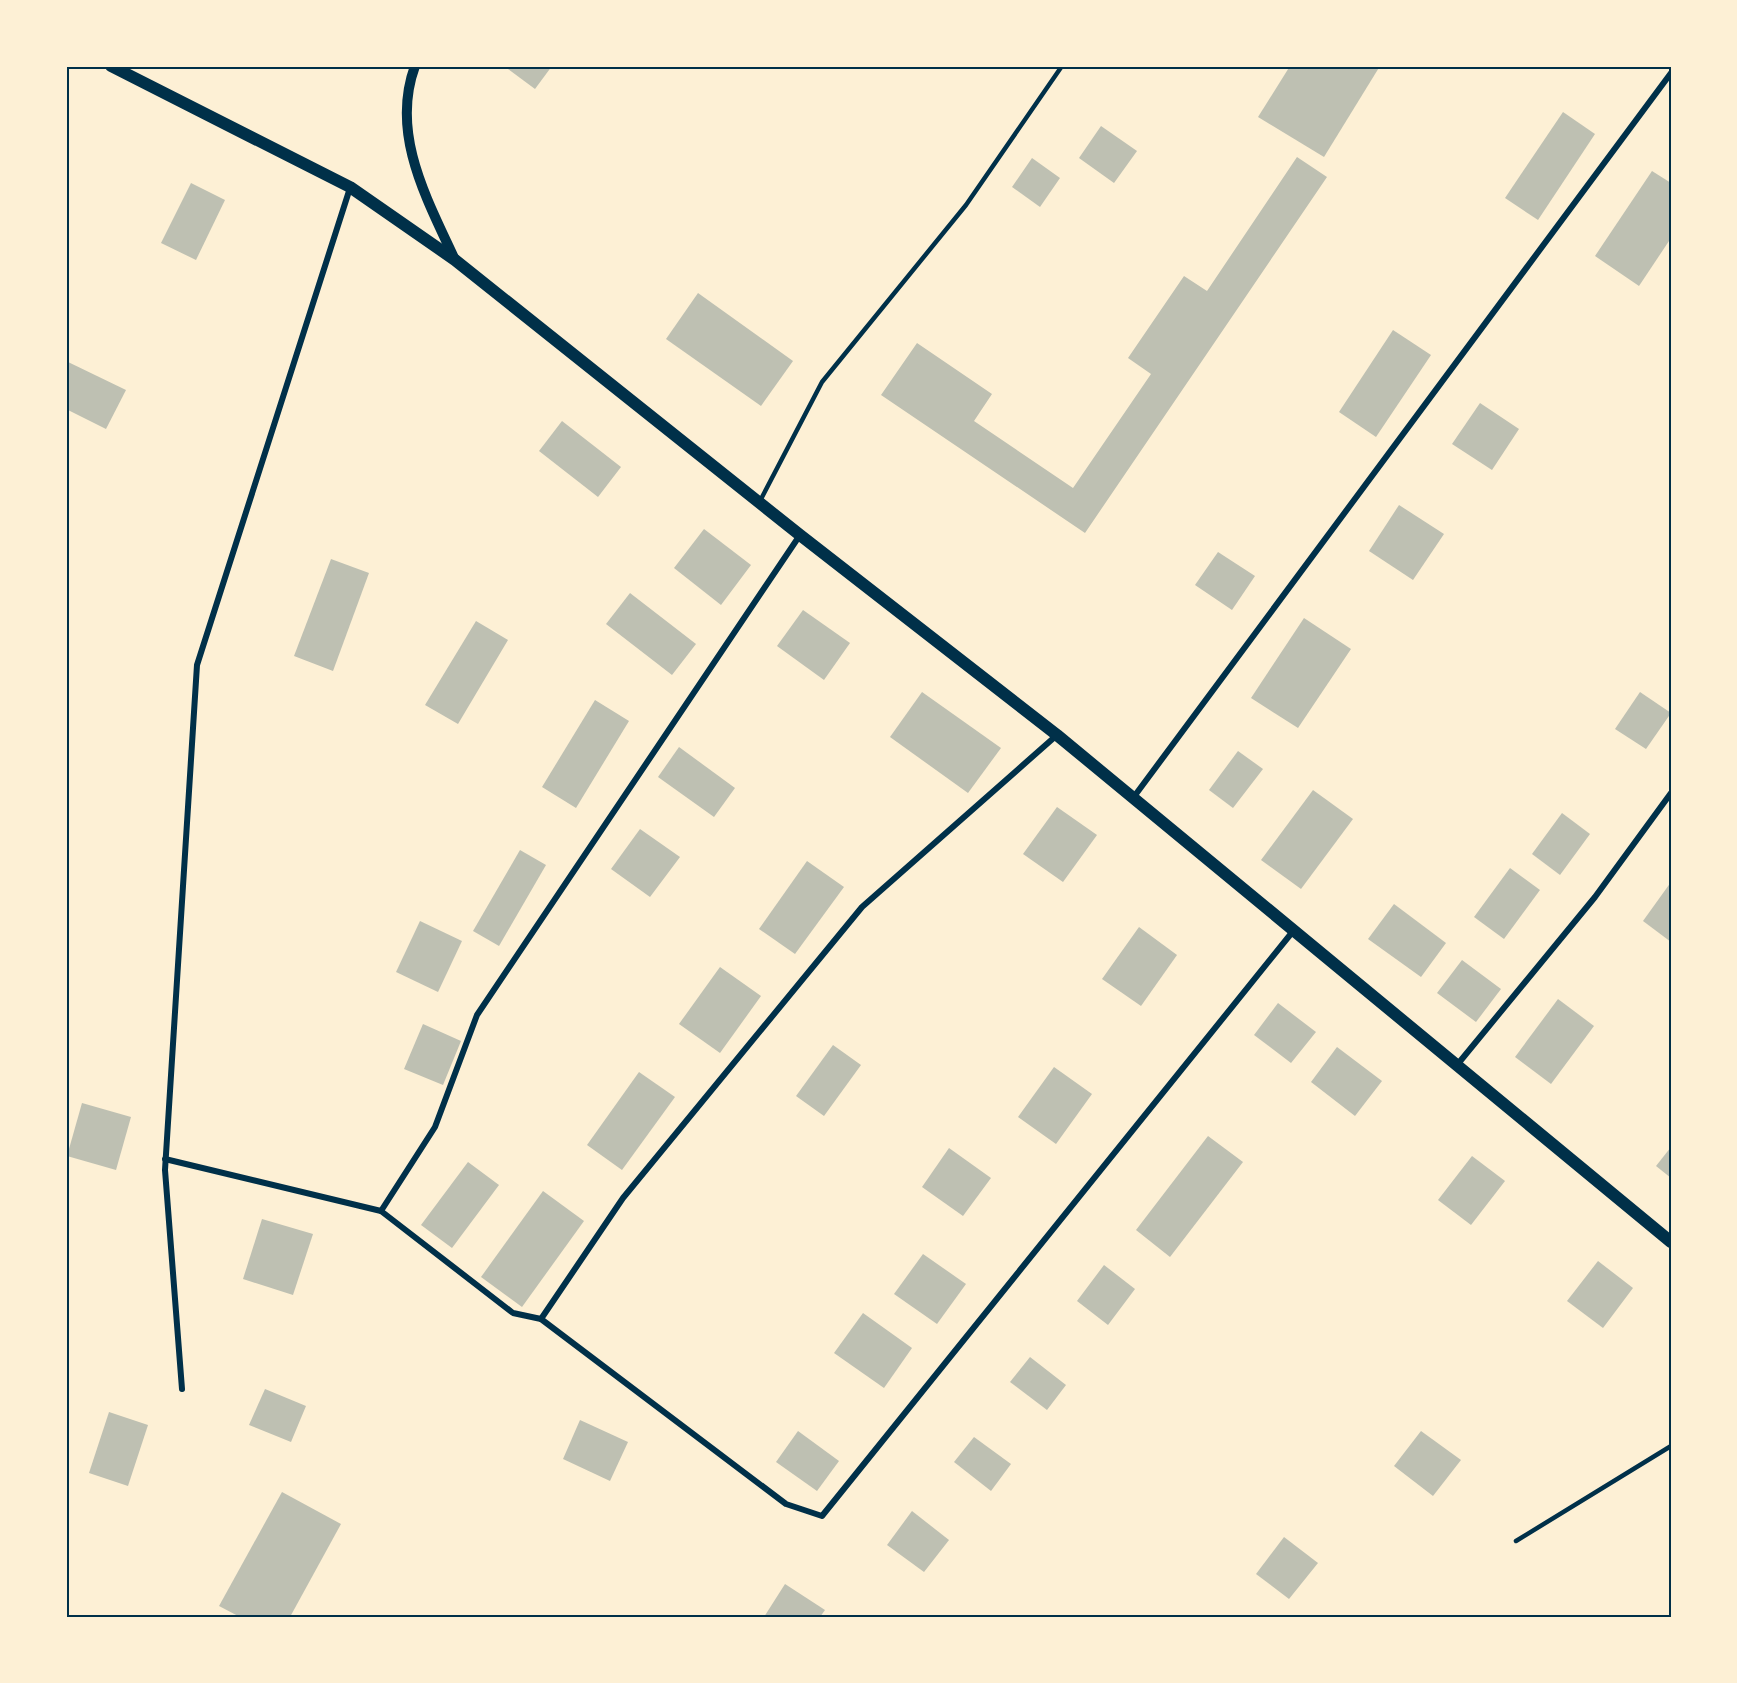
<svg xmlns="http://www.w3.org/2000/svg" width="1737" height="1683" font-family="'Times New Roman',serif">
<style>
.building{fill:#bec0b2}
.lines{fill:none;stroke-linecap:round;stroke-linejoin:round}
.service{stroke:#003049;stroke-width:4.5}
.minor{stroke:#003049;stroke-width:6}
.tertiary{stroke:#003049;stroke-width:10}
.secondary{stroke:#003049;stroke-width:12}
.neatline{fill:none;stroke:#003049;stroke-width:2}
</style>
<rect width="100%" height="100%" fill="#fdf0d5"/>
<g class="building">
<path d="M504 66H552L535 89Z"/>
<path d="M1290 66H1380L1324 157 1258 117Z"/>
<path d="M1563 112 1595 134 1538 220 1505 198Z"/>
<path d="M1101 126 1137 151 1114 183 1079 158Z"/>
<path d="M1297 157 1327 177 1085 533 881 395 917 343 992 394 974 421 1073 488 1151 374 1128 358 1184 276 1207 291Z"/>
<path d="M1032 158 1060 178 1040 207 1012 187Z"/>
<path d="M1652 171 1671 183V238L1639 286 1595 256Z"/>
<path d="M191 183 225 200 196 260 161 243Z"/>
<path d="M698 293 793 361 761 406 666 339Z"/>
<path d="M1393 330 1431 355 1376 437 1339 412Z"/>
<path d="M66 361 126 390 106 429 66 409Z"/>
<path d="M1480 403 1519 429 1492 470 1452 444Z"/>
<path d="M562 421 621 467 598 497 539 451Z"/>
<path d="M1399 505 1444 534 1413 580 1369 551Z"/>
<path d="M704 529 751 565 721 605 674 568Z"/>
<path d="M1218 552 1255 576 1232 610 1195 585Z"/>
<path d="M331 559 369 573 333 671 294 656Z"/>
<path d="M630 593 696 644 672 675 606 624Z"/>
<path d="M803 610 850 643 824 680 777 646Z"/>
<path d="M1304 618 1351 649 1298 728 1251 698Z"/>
<path d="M476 621 508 640 458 724 425 705Z"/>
<path d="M922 692 1001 748 968 793 890 737Z"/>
<path d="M1640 692 1671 713 1646 749 1615 729Z"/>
<path d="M595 700 629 721 576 808 542 787Z"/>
<path d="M679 747 735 788 714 817 658 777Z"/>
<path d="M1238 751 1263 769 1233 808 1209 790Z"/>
<path d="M1313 790 1353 819 1301 889 1261 860Z"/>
<path d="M1057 807 1097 835 1063 882 1023 854Z"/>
<path d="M1562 813 1590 834 1560 875 1532 854Z"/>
<path d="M640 829 680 857 650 897 611 869Z"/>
<path d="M520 850 546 865 499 946 473 931Z"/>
<path d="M807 861 844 887 795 954 759 929Z"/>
<path d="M1510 868 1540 890 1504 939 1474 917Z"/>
<path d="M1671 882V942L1643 921Z"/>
<path d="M1394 904 1446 943 1421 977 1368 939Z"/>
<path d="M420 921 462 941 438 992 396 972Z"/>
<path d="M1139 927 1177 955 1141 1006 1102 979Z"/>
<path d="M1462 960 1501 989 1476 1022 1437 993Z"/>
<path d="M720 967 761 996 720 1053 679 1024Z"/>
<path d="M1558 999 1594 1026 1551 1084 1515 1057Z"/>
<path d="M1278 1003 1316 1032 1291 1063 1254 1035Z"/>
<path d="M423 1024 461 1041 443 1085 404 1069Z"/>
<path d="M833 1045 861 1065 824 1116 796 1096Z"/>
<path d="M1337 1047 1382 1081 1355 1116 1311 1082Z"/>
<path d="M1054 1067 1092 1094 1056 1144 1018 1117Z"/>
<path d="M639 1072 675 1097 622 1170 587 1145Z"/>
<path d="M82 1103 131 1117 116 1170 67 1156Z"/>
<path d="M1208 1136 1243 1162 1170 1257 1136 1230Z"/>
<path d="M1671 1147V1178L1656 1166Z"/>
<path d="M949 1148 991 1178 963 1216 922 1187Z"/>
<path d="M1472 1156 1505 1181 1471 1225 1438 1200Z"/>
<path d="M468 1162 499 1185 452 1248 421 1225Z"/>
<path d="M543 1191 584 1221 522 1307 481 1277Z"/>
<path d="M262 1219 313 1234 293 1295 243 1279Z"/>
<path d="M923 1254 966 1284 937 1324 894 1294Z"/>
<path d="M1598 1261 1633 1288 1603 1328 1567 1301Z"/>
<path d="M1104 1265 1135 1289 1108 1325 1077 1301Z"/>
<path d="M863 1313 912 1348 884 1388 834 1353Z"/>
<path d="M1030 1357 1066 1385 1047 1410 1010 1382Z"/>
<path d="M265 1389 306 1406 291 1442 249 1425Z"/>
<path d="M109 1412 148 1425 128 1486 89 1473Z"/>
<path d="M580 1420 628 1442 610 1481 563 1459Z"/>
<path d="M798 1431 839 1461 817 1491 776 1462Z"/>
<path d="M1421 1431 1461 1460 1433 1496 1394 1466Z"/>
<path d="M974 1437 1011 1464 991 1491 954 1462Z"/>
<path d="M282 1492 341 1524 290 1617H240L219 1606Z"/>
<path d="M912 1511 949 1540 924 1572 887 1545Z"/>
<path d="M1284 1537 1318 1563 1289 1599 1256 1574Z"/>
<path d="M785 1584 825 1610 820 1617H764Z"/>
</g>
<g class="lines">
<g class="service">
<path d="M760 501 822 382 966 205 1062 66"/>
<path d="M1516 1541 1671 1446"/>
</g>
<g class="minor">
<path d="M1057 735 862 907 623 1198 541 1319 786 1504 822 1516 1294 930"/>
<path d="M1133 798 1671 73"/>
<path d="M1457 1065 1595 897 1671 793"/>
<path d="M165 1159 381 1211 513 1313 541 1319"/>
<path d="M381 1211 435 1127 477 1015 800 535"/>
<path d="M182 1389 165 1170 197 665 350 188"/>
</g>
<path class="tertiary" d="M415 66C390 134 427 199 455 260"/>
<path class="secondary" d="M111 66 350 187 455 260 800 535 1057 735 1671 1242"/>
</g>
<rect width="1737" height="1683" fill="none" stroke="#fdf0d5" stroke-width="135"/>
<rect x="68" y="68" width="1602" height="1548" class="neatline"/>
</svg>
